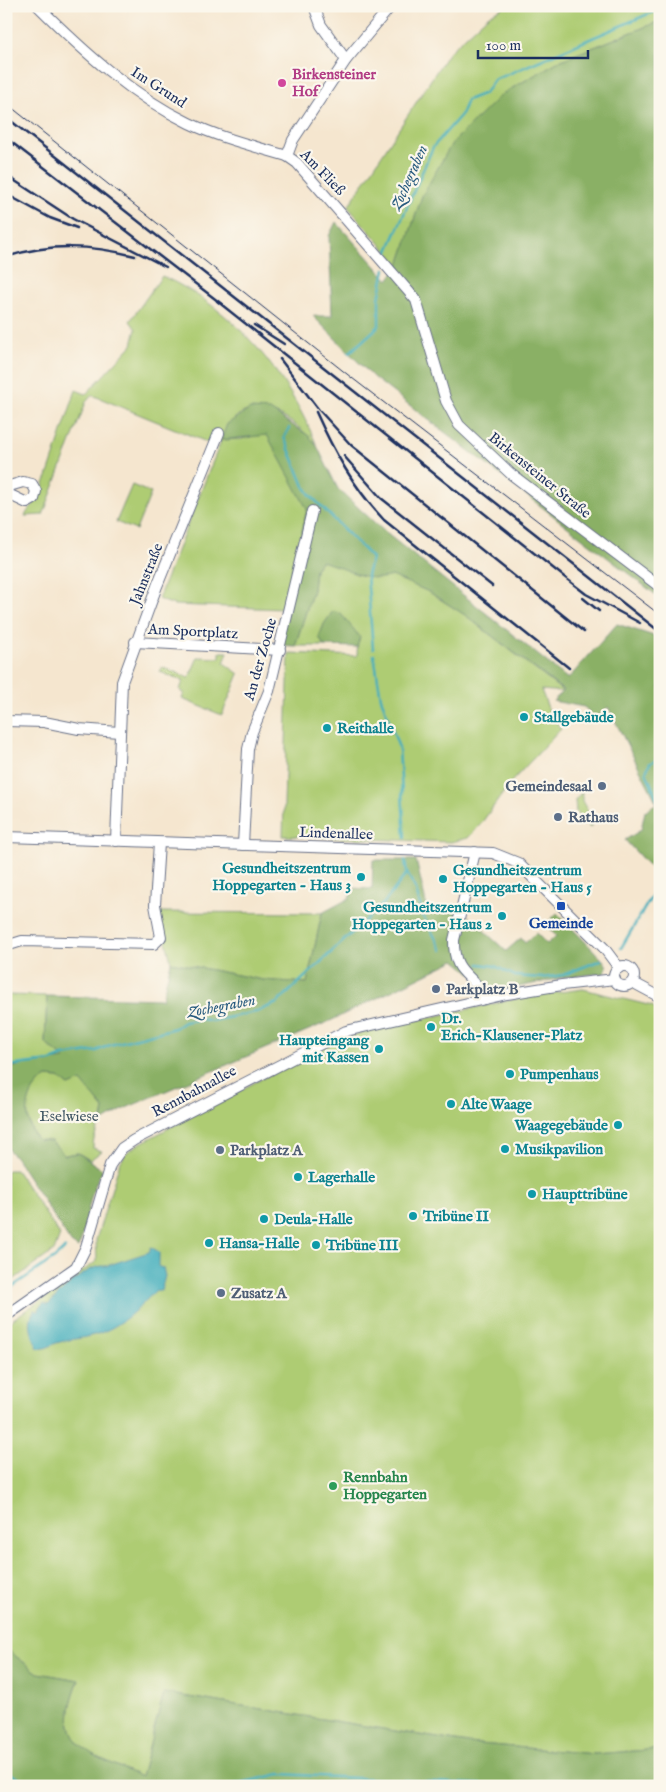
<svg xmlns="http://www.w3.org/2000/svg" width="666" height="1792" font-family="'IM FELL English',serif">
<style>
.green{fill:#aecc73;stroke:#647e68}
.forest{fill:#8ab065;stroke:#527062}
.water{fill:#3fadbc;stroke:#2d6e8d}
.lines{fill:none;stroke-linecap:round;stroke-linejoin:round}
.stream{stroke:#3fadbc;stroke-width:2.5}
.minor-casing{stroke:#676f86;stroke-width:12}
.minor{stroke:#fff;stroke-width:10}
.tram{stroke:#1b2f5e;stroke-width:1}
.rail{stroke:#1b2f5e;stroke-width:2.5}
.hotel-dot{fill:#d1479c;stroke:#fbf7ec;stroke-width:2}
.culture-dot{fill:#0f9aa8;stroke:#fbf7ec;stroke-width:2}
.service-dot{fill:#5c6f8a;stroke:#fbf7ec;stroke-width:2}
.transit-dot{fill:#1a4fb4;stroke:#fbf7ec;stroke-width:2}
.leisure-dot{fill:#2e9e5b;stroke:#fbf7ec;stroke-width:2}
.labels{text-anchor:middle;stroke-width:4.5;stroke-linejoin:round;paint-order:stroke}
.hotel-label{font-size:15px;font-weight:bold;fill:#b23c85;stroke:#fbf7ec;text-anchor:start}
.street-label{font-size:15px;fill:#1b2f5e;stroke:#fbf7ec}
.culture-label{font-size:15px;font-weight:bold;fill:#0d838f;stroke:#fbf7ec;text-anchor:start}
.service-label{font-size:15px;font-weight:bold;fill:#4e5e75;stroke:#fbf7ec;text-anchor:start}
.transit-label{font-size:15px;font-weight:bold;fill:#164399;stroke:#fbf7ec}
.park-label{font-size:15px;fill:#405663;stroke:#fbf7ec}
.leisure-label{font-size:15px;font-weight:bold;fill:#27864d;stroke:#fbf7ec;text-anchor:start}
.water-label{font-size:16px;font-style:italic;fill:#285b7f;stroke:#fbf7ec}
</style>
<rect width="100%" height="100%" fill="#fbf7ec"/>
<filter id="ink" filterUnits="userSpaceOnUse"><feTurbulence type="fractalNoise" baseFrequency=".02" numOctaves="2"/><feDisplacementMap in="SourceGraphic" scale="10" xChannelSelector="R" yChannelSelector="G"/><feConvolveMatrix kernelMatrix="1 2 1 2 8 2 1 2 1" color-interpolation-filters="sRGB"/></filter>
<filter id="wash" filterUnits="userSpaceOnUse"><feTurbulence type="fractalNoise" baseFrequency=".0096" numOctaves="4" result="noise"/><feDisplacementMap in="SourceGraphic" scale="20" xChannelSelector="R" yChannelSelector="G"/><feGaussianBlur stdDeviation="1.12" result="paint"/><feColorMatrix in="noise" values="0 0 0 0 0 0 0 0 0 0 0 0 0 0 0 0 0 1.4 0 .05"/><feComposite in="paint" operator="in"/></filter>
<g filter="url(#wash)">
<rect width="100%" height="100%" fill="#f5e6cf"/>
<g class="green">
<path d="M506 6H660V21L559 61 502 94 422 196 399 265 348 207 449 52 489 15Z"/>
<path d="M162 276C234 308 288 374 317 446 292 414 240 386 222 440L242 439 270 432 308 509 305 527 297 544 284 609 174 605 158 599 221 441 209 443 92 395 86 402 43 515 25 516C29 508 32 507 37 500 41 496 43 484 47 477L76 390 86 394 132 345 136 329 130 321Z"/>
<path d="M132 485 151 493 136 530 116 522Z"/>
<path d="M359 559 429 592 465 615 564 692 541 690 550 713 561 729 511 782 480 825 468 838 451 842 283 836 289 653 357 656 358 634 319 637 324 646H295L313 590 315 569 321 561 339 565 359 575Z"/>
<path d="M220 652H228L224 663 239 674 222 715 182 699 184 693 180 690 183 681 160 672 162 667 189 678 198 657 220 658Z"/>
<path d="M582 792V801L593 820 590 828 576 812 575 800Z"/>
<path d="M159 912 322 913 307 983 263 980 171 962Z"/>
<path d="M583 989 652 1006 660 1012V1749L595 1754 468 1743 164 1693 141 1777C88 1751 51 1749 79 1680L38 1673 6 1649V1324L97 1261 96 1240 119 1165 126 1153 137 1145 314 1051 366 1031 530 996Z"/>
<path d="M6 995 47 996 45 1043 65 1059 22 1064 6 1070Z"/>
<path d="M47 1077 59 1078 69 1086 81 1080 104 1109C102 1124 93 1133 93 1148L102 1151 90 1160 78 1153 65 1155 51 1141 38 1140C22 1120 23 1091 47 1077Z"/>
<path d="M9 1170H16L60 1235 54 1251 6 1285V1171Z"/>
</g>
<g class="forest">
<path d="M660 21V598L373 377 313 316H332L329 236 336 222 388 280 399 265 422 196 452 143 502 94 559 61Z"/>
<path d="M250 409 270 410 309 436 317 446 338 489 386 533 568 679 617 624 660 638V878L625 840 641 830 645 811 657 803 608 707 596 718 584 707 553 701 564 691 465 615 429 592 392 576C367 584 345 567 321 561L315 569 313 590 295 646 276 645 307 509 267 435 221 440 227 424Z"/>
<path d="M333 611 341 614 360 637 357 647 324 646 319 637 324 624Z"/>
<path d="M373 860H416L428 912 465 913 506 951 521 938 525 943 536 933 547 944 556 936 545 925 557 913 603 960 607 966 605 973 566 977 494 992 455 960 330 1021 126 1108 102 1122 104 1109 81 1081 69 1086 59 1078 47 1077C24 1091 22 1121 38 1140L51 1141 65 1155 78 1153 103 1170C87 1193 89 1223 78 1248L71 1243 16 1158 6 1147V1070L22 1064 65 1059 45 1043 47 996 162 999 171 962 263 980 307 983 322 913 350 898V888L372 889Z"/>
<path d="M6 1649 38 1673 79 1680C51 1748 88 1751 141 1777L164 1693 468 1743 595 1754 660 1749V1786H6Z"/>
</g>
<path class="water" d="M151 1247 159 1252V1267L163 1268 165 1276 161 1291 156 1290C138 1309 118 1330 90 1336 80 1339 69 1339 60 1342 51 1344 47 1350 38 1348 32 1335 26 1323 35 1309L38 1312 41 1305 44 1303 48 1305C61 1292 87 1264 106 1266L149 1252Z"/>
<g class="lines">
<g class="stream">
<path d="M386 262 388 251 433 147 461 115 467 100 485 93 494 80 660 9"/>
<path d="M349 353 379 326V299L385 269"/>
<path d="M289 428 284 437 304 486 311 496 372 558 367 575 373 649"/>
<path d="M374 655 381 698 399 748 405 838"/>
<path d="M660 758 650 763 646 772 660 806"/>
<path d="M407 873 416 890 423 916 442 950"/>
<path d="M621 948 660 882"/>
<path d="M479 964 495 966 515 976 542 978 563 975 601 960"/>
<path d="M6 1066 51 1061 63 1056 96 1051 110 1045 175 1028 184 1022 202 1019 212 1021 256 1012 277 1003 384 903 407 873 405 860"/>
<path d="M6 1291 56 1257 65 1248"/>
<path d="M6 1771 32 1786"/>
<path d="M228 1786 280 1774 508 1786"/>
<path d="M607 1786 660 1783"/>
</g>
</g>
</g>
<g filter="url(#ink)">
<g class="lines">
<defs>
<g id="minor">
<path d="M38 6C83 51 131 95 189 123 220 138 254 146 287 156L297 163 416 300 446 401 459 425 511 474 660 587"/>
<path d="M314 6 321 25 346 60"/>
<path d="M287 156 293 140 346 60 391 6"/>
<path d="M6 487 23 482 32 484 36 491 34 499 27 503 6 493"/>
<path d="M135 642 280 650"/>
<path d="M6 721 44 722 79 729 119 732"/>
<path d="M6 837 493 853 518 863 604 948 619 968"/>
<path d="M116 841 122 682 157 586 219 433"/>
<path d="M243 845 248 749 252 732 269 691 312 511"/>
<path d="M475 852 454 940C453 977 474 972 485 999"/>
<path d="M6 946 22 941 154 944 161 937 155 905 159 843"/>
<circle cx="624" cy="976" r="10"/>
<path d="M632 982 660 997"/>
<path d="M6 1316 76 1267 86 1247 110 1165 122 1148 134 1140 346 1031 507 994 562 985 615 979"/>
</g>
</defs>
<use href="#minor" class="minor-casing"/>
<use href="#minor" class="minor"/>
<path class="tram" d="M6 103 352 378 660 615"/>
<g class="rail">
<path d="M6 117 660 632"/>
<path d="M6 138 223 305"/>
<path d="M6 175 73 219 166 267"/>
<path d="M6 194 50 218 77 228"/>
<path d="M6 257C50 243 91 245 135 256"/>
<path d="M217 301 568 580 586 594 640 623"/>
<path d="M254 325 284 344"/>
<path d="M280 359 319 410 351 445 584 632"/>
<path d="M316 412C334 452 354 488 384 520L569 668"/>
<path d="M344 456 381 498 492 586"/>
<path d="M583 598 599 611"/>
</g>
</g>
</g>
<circle class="hotel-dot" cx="282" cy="83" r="5"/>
<g class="culture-dot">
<circle cx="524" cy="717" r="5"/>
<circle cx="327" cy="728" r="5"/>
<circle cx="361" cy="877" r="5"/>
<circle cx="443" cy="879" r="5"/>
<circle cx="502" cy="916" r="5"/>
<circle cx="431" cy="1027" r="5"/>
<circle cx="379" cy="1049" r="5"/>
<circle cx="510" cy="1074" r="5"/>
<circle cx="451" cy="1104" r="5"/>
<circle cx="618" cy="1125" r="5"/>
<circle cx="505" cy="1149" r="5"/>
<circle cx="298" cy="1177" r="5"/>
<circle cx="532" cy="1194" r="5"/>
<circle cx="413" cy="1216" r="5"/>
<circle cx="264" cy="1219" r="5"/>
<circle cx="209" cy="1243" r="5"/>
<circle cx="316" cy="1245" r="5"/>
</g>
<g class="service-dot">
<circle cx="602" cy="786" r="5"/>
<circle cx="558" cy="817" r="5"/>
<circle cx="436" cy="989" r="5"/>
<circle cx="220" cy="1150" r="5"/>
<circle cx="221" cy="1293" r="5"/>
</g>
<rect class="transit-dot" x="556" y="901" width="10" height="10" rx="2.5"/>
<circle class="leisure-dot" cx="333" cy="1486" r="5"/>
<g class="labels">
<g class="hotel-label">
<text x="292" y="79">Birkensteiner<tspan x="292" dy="17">Hof</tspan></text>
</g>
<g class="street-label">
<text transform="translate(159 87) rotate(33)" y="5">Im Grund</text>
<text transform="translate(323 172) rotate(46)" y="5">Am Fließ</text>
<text transform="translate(540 475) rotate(39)" y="5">Birkensteiner Straße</text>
<text transform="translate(146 574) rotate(-68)" y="5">Jahnstraße</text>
<text transform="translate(193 631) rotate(3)" y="5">Am Sportplatz</text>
<text transform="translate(260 659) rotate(-74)" y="5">An der Zoche</text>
<text transform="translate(336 833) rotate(2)" y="5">Lindenallee</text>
<text transform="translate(194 1091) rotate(-28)" y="5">Rennbahnallee</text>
</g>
<g class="culture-label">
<text x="534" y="722">Stallgebäude</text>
<text x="337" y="733">Reithalle</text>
<text x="351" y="873" text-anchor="end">Gesundheitszentrum<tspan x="351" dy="17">Hoppegarten - Haus 3</tspan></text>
<text x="453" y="875">Gesundheitszentrum<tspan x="453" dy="17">Hoppegarten - Haus 5</tspan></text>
<text x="492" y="912" text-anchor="end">Gesundheitszentrum<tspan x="492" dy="17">Hoppegarten - Haus 2</tspan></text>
<text x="441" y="1023">Dr.<tspan x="441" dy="17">Erich-Klausener-Platz</tspan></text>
<text x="369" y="1045" text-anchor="end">Haupteingang<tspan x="369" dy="17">mit Kassen</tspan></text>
<text x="520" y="1079">Pumpenhaus</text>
<text x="461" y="1109">Alte Waage</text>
<text x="608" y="1130" text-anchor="end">Waagegebäude</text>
<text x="515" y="1154">Musikpavilion</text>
<text x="308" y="1182">Lagerhalle</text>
<text x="542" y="1199">Haupttribüne</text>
<text x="423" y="1221">Tribüne II</text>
<text x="274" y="1224">Deula-Halle</text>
<text x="219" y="1248">Hansa-Halle</text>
<text x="326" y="1250">Tribüne III</text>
</g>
<g class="service-label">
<text x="592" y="791" text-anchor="end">Gemeindesaal</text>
<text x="568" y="822">Rathaus</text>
<text x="446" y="994">Parkplatz B</text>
<text x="230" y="1155">Parkplatz A</text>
<text x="231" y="1298">Zusatz A</text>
</g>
<g class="transit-label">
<text x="561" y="928">Gemeinde</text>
</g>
<g class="park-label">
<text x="69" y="1121">Eselwiese</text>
</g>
<g class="leisure-label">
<text x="343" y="1482">Rennbahn<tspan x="343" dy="17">Hoppegarten</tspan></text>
</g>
<g class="water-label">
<text transform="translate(408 177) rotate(-66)" y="6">Zochegraben</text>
<text transform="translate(221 1005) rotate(-11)" y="6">Zochegraben</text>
</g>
</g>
<rect width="666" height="1792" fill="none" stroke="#fbf7ec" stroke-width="25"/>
<path d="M478 50v8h110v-8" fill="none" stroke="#1b2f5e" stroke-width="2.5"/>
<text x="486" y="50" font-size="15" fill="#1b2f5e" stroke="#fbf7ec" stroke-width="4" paint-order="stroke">100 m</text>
</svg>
